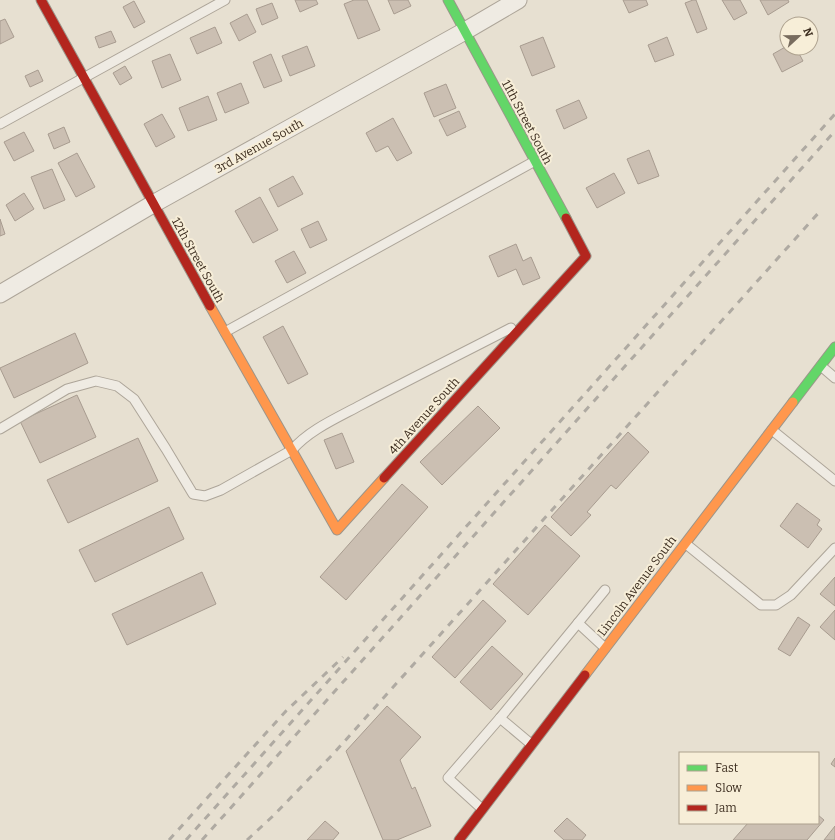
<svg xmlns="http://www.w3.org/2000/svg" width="835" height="840" font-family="Bitter,serif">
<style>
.building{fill:#cbbfb2;stroke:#a89c90}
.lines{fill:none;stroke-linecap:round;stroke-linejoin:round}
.lane-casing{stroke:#ada599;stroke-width:11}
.street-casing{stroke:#ada599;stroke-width:19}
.fast-casing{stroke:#9c958a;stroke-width:11}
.slow-casing{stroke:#9c958a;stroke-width:11}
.jam-casing{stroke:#9c958a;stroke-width:11}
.lane{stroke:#efebe3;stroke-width:9}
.street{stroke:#efebe3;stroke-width:17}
.fast{stroke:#63d668;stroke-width:9}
.slow{stroke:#ff974d;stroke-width:9}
.jam{stroke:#b3261e;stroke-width:9}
.rail{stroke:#afaaa2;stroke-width:3;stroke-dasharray:7 7;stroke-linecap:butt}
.labels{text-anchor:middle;stroke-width:4;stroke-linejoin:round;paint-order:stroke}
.street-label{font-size:12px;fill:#3d2e20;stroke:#f7eed8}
</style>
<rect width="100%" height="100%" fill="#e7e0d1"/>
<g class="building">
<path d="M295 0H316L318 4 300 12Z"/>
<path d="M354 0H367L380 30 358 39 344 4Z"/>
<path d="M388 0H408L411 6 394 14Z"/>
<path d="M623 0H646L648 5 629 13Z"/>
<path d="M693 0H696L707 29 697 33 685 3Z"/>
<path d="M722 0H740L747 13 734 20Z"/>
<path d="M760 0H788L789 2 768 15Z"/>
<path d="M134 1 145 22 134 28 123 7Z"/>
<path d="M272 3 278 18 262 25 256 9Z"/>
<path d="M247 14 256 32 239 41 230 23Z"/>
<path d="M5 19 14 37 0 44V21Z"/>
<path d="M215 27 222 43 197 54 190 38Z"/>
<path d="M111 31 116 42 99 48 95 37Z"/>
<path d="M543 37 555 67 532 76 520 46Z"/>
<path d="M667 37 674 55 655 62 648 45Z"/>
<path d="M307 46 315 66 290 76 282 56Z"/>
<path d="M787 46V48H796L803 61 782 72 773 54Z"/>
<path d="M170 54 181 80 162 88 152 61Z"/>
<path d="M271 54 282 81 264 88 253 62Z"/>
<path d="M125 66 132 78 120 85 113 73Z"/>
<path d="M38 70 43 81 30 87 25 76Z"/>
<path d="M241 83 249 103 225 113 217 93Z"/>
<path d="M446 84 456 108 434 117 424 93Z"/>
<path d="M208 96 217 120 188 131 179 108Z"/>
<path d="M579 100 587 118 564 129 556 110Z"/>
<path d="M459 111 466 127 447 136 439 120Z"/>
<path d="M162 114 175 137 156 147 144 124Z"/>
<path d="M393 118 412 153 397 161 388 146 376 152 366 133Z"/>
<path d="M64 127 70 142 54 149 48 134Z"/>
<path d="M24 132 34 151 14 161 4 142Z"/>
<path d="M649 150 659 176 638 184 627 159Z"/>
<path d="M77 153 95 187 76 197 58 163Z"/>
<path d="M52 169 65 200 44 209 31 177Z"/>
<path d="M614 173 625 193 597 208 586 188Z"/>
<path d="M293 176 303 194 278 207 269 189Z"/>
<path d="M24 193 34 209 15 221 6 205Z"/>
<path d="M260 197 278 230 253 243 235 211Z"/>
<path d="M0 219 5 234 0 236Z"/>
<path d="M318 221 327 240 310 248 301 229Z"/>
<path d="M516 244 523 261 531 257 540 278 523 285 516 269 498 277 489 256Z"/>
<path d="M294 251 306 273 287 283 275 261Z"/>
<path d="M283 326 308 374 288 384 263 337Z"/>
<path d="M75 333 88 363 14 398 0 368Z"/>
<path d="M77 395 96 437 40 463 20 421Z"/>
<path d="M478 406 500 428 442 485 420 462Z"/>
<path d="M628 432 649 452 616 489 611 485 587 512 591 515 571 536 551 517Z"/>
<path d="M342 433 354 462 336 469 324 440Z"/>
<path d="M138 438 158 481 68 523 47 480Z"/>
<path d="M402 484 428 507 346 600 320 577Z"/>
<path d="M797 503 820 520 817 525 822 529 808 548 780 526Z"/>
<path d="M169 507 184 539 95 582 79 550Z"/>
<path d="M545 525 580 556 528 615 493 584Z"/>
<path d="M202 572 216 604 127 645 112 614Z"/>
<path d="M835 577V606L820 594Z"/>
<path d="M483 600 506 621 455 678 432 657Z"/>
<path d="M835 610V640L820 627Z"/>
<path d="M798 617 810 625 790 656 778 649Z"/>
<path d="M492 646 523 674 491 710 460 682Z"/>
<path d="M387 706 421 737 400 760 412 789 415 787 431 826 397 840H383L346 751Z"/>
<path d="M835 758V767L831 764Z"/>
<path d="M818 815 824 820 807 840H733L748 823H818Z"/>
<path d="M567 818 586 835 582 840H564L554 831Z"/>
<path d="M325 821 339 833 333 840H307Z"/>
<path d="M835 826V840H824Z"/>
</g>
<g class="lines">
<defs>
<g id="lane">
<path d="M0 124 225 0"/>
<path d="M225 332 535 161"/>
<path d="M821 366 835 378"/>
<path d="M0 429 67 389 96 381 117 386 134 399 166 449 193 494 205 496 221 490 292 450C309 430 337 418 361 405 410 379 461 354 511 328"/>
<path d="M772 430 835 481"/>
<path d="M686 544 761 605H776L791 595 835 548"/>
<path d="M578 623 605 590"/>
<path d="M500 718 531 744"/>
<path d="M482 809 448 778 500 718 578 623 605 648"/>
</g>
<path id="street" d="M0 294 153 204 465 31 518 0"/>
<g id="fast">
<path d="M448 0 566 218"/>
<path d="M793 402 835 347"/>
</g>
<g id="slow">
<path d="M210 306 337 530 384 478"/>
<path d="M585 675 793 402"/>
</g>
<g id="jam">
<path d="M41 0 210 306"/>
<path d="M384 478 586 256 566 218"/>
<path d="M459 840 585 675"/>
</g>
</defs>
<use href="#lane" class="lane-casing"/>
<use href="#street" class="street-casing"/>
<use href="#fast" class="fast-casing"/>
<use href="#slow" class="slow-casing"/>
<use href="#jam" class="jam-casing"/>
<use href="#lane" class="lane"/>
<use href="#street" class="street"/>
<use href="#fast" class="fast"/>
<use href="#slow" class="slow"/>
<use href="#jam" class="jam"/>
<g class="rail">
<path d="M169 840 286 711 343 657"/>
<path d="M186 840 835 114"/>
<path d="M202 840 835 131"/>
<path d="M247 840 273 816 334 753 822 209"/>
</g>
</g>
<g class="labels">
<g class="street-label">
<text transform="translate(527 122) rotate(62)" y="4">11th Street South</text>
<text transform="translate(259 146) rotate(-29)" y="4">3rd Avenue South</text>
<text transform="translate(198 260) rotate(61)" y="4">12th Street South</text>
<text transform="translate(424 416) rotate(-48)" y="4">4th Avenue South</text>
<text transform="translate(637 586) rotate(-53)" y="4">Lincoln Avenue South</text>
</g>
</g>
<rect x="679" y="752" width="140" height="72" fill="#f7eed8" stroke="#ada18e"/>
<rect x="687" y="765" width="20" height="6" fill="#63d668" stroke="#ada18e"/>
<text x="715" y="772" font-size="12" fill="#3d2e20">Fast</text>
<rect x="687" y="785" width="20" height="6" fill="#ff974d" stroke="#ada18e"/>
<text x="715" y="792" font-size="12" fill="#3d2e20">Slow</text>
<rect x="687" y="805" width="20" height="6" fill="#b3261e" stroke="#ada18e"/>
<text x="715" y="812" font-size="12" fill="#3d2e20">Jam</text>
<g transform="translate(799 36) rotate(68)"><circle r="19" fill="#f7eed8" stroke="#ada18e"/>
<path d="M0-3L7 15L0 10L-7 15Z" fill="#786c5e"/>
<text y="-6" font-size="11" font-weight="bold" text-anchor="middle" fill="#3d2e20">N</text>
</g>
</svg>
